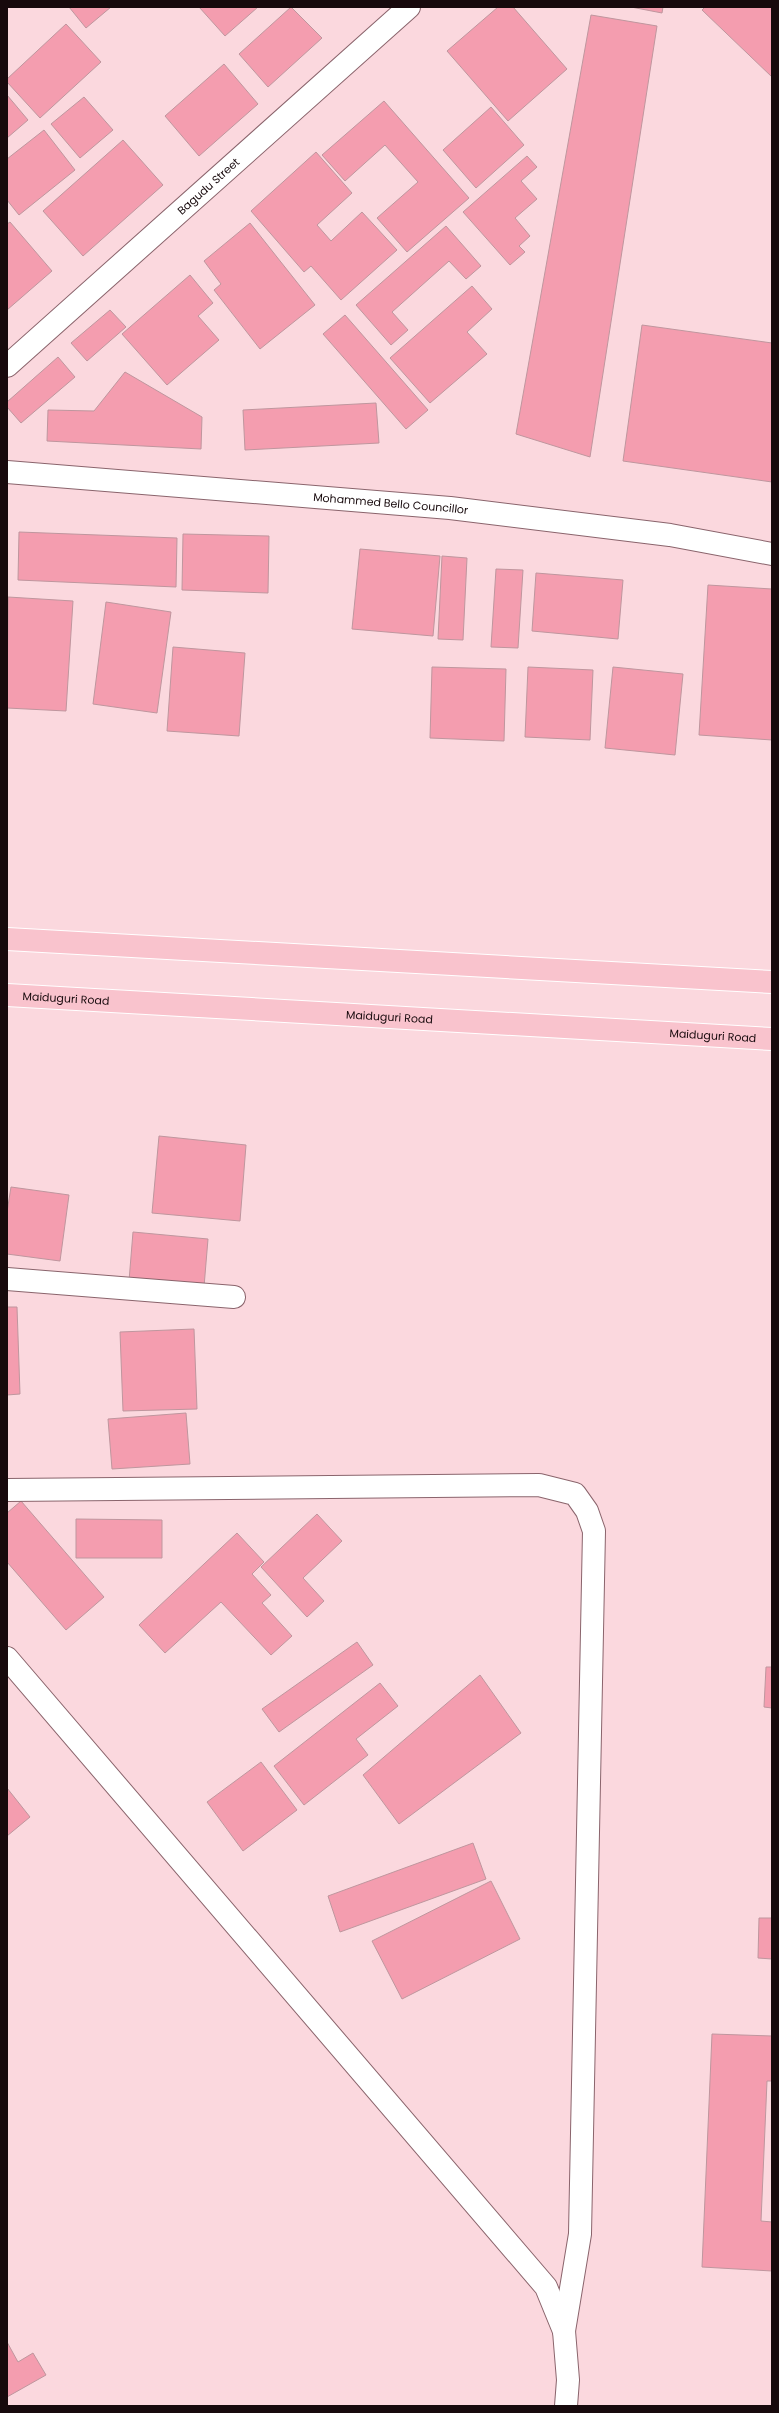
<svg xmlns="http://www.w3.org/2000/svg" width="779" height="2413" font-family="Poppins,sans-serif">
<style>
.building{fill:#f49daf;stroke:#bf969e}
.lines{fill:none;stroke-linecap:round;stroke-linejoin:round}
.minor-casing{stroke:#8a646c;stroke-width:24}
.highway-casing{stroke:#fff;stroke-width:24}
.minor{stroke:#fff;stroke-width:22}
.highway{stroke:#f9c3cd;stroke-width:22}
.labels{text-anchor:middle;stroke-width:3.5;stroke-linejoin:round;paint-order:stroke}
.street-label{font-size:11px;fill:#17090c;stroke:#fff}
</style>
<rect width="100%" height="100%" fill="#fbd8de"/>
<g class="building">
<path d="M69 7H111L86 28Z"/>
<path d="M199 7H258L225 36Z"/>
<path d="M291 7 322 38 268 87 239 54Z"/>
<path d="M498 7H513L567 69 508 121 447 51Z"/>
<path d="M631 7H663L662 13Z"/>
<path d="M705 7H772V77L702 10Z"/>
<path d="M591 15 657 26 590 457 516 434Z"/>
<path d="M66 24 101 62 40 118 7 82V79Z"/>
<path d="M224 64 258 104 199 156 165 116Z"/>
<path d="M7 95 28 120 7 138Z"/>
<path d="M84 97 113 130 80 158 51 124Z"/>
<path d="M384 101 469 198 407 252 377 218 418 182 385 145 345 181 322 155Z"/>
<path d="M491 107 524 145 476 188 443 150Z"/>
<path d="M44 130 75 170 19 215 7 200V159Z"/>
<path d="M123 140 163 185 83 256 43 211Z"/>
<path d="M316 152 352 193 317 225 331 241 362 212 397 250 341 300 311 266 304 272 251 211Z"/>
<path d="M527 156 537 167 521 181 537 199 515 218 530 236 519 246 525 252 510 265 463 212Z"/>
<path d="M10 222 52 271 7 310V224Z"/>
<path d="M250 223 315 305 260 349 214 290 221 284 204 261Z"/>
<path d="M446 226 481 266 466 279 449 261 392 312 408 330 391 345 356 305Z"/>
<path d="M190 275 213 303 198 316 219 340 167 385 122 334Z"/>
<path d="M472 286 492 309 467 332 487 354 430 403 390 358Z"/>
<path d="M110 310 126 327 87 361 71 343Z"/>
<path d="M345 315 428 410 406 429 323 334Z"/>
<path d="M642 325 772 343V482L623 461Z"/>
<path d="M58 357 75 377 21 423 7 407V402Z"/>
<path d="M125 372 202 417 201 449 47 441 48 410 94 411Z"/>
<path d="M376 403 379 443 245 450 243 410Z"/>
<path d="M19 532 177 538 176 587 18 580Z"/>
<path d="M183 534 269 536 268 593 182 590Z"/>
<path d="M360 549 440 556 433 636 352 629Z"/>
<path d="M442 556 467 558 463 640 438 639Z"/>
<path d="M496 569 523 570 518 648 491 647Z"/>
<path d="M536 573 623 580 618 639 532 631Z"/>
<path d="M708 585 772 589V740L699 735Z"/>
<path d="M8 597 73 601 66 711 7 708Z"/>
<path d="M106 602 171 612 157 713 93 704Z"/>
<path d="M173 647 245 653 239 736 167 731Z"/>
<path d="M432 667 506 669 504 741 430 738Z"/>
<path d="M528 667 593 670 590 740 525 737Z"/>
<path d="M613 667 683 674 675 755 605 748Z"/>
<path d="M159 1136 246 1145 240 1221 152 1213Z"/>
<path d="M11 1187 69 1195 60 1261 7 1254V1212Z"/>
<path d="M133 1232 208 1239 204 1287 129 1281Z"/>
<path d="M7 1307H17L20 1394 7 1395Z"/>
<path d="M194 1329 197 1409 123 1411 120 1332Z"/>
<path d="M186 1413 190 1464 112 1469 108 1419Z"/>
<path d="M21 1501 104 1597 66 1630 7 1562V1513Z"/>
<path d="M317 1514 342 1541 303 1578 324 1601 307 1617 261 1567Z"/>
<path d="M76 1519 162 1520V1558H76Z"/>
<path d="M237 1533 264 1562 252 1574 271 1595 262 1603 292 1636 271 1655 221 1602 165 1653 139 1625Z"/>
<path d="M357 1642 373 1665 279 1732 262 1709Z"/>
<path d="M766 1667H772V1708L764 1707Z"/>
<path d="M480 1675 521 1733 399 1824 363 1775Z"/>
<path d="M380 1683 398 1706 356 1739 368 1755 304 1805 274 1766Z"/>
<path d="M261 1762 297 1810 243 1851 207 1802Z"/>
<path d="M7 1788 30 1817 7 1836Z"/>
<path d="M473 1843 486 1879 340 1932 328 1896Z"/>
<path d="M491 1881 520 1939 402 1999 372 1941Z"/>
<path d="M759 1918H772V1959L758 1958Z"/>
<path d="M712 2034 772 2036V2081H767L761 2221 772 2222V2271L702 2267Z"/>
<path d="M7 2342 18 2362 33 2353 46 2375 7 2397Z"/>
</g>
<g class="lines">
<defs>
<g id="minor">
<path id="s1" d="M7 366 409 7"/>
<path id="s2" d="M7 472 450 508 670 535 772 554"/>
<path d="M7 1279 234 1297"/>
<path d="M7 1490 539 1485 575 1494 587 1511 594 1531 580 2234 564 2331"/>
<path d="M7 1658 546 2287 564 2331 568 2380 566 2406"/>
</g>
<g id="highway">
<path d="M7 939 772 982"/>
<path id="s3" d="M7 995 772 1039"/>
</g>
</defs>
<use href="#minor" class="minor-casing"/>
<use href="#highway" class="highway-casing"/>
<use href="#minor" class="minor"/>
<use href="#highway" class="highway"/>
</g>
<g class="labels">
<g class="street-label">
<text dy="4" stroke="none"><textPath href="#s1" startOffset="270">Bagudu Street</textPath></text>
<text dy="4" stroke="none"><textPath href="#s2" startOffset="385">Mohammed Bello Councillor</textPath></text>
<text dy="4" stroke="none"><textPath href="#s3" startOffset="59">Maiduguri Road</textPath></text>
<text dy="4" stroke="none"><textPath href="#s3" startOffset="383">Maiduguri Road</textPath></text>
<text dy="4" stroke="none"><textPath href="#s3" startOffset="707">Maiduguri Road</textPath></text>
</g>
</g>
<rect width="779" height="2413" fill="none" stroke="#17090c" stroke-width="16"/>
</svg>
